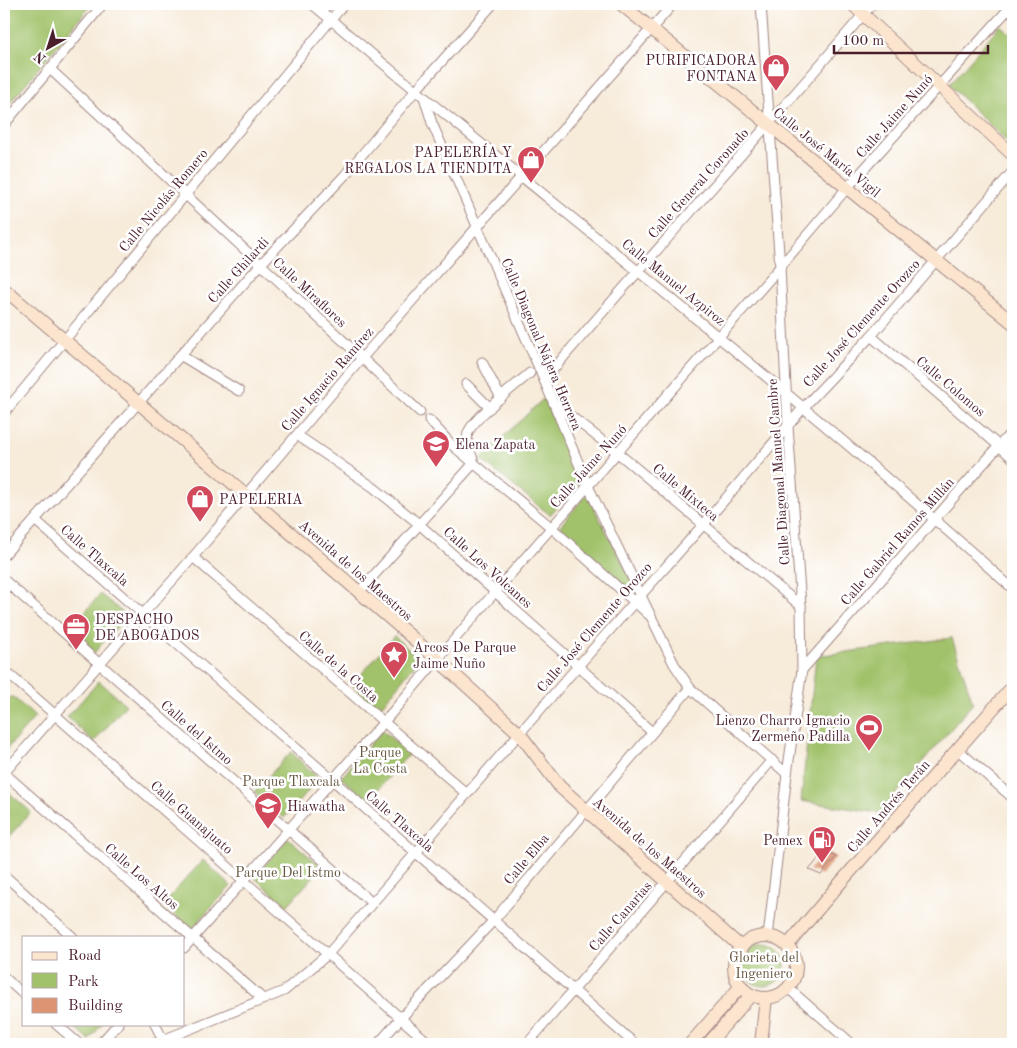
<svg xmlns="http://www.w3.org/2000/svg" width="1017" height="1048" font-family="'Old Standard TT',serif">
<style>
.green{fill:#a1c26b;stroke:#76704b}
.building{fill:#dc9473}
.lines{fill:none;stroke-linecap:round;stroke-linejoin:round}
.street-casing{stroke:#a08582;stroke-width:11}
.secondary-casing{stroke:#a08582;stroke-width:14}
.street{stroke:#fff;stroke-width:9}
.secondary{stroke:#fce5cf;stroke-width:12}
.labels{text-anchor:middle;stroke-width:5;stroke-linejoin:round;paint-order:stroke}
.poi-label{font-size:14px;fill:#4a1f2b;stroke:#fff;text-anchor:start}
.street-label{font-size:14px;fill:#4a1f2b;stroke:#fff}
.park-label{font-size:14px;fill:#685841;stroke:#fff}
</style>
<rect width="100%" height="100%" fill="#fff"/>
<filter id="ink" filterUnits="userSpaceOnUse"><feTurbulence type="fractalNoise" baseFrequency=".02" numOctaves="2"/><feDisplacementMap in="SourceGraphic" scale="10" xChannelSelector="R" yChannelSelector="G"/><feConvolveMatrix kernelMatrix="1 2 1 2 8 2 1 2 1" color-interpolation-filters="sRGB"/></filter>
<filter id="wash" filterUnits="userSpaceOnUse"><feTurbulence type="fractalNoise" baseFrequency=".0096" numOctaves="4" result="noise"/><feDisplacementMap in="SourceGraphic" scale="20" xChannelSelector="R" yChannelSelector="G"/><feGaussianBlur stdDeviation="1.12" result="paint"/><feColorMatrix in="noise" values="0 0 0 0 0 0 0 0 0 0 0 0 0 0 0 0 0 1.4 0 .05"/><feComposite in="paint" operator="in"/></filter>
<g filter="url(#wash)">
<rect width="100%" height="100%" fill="#f7ebd9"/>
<g class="green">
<path d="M4 4H92L4 110Z"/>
<path d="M1000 25 1013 36V148L949 85Z"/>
<path d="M544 398 580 482 550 515 480 459Z"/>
<path d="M587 494 638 593 635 596 560 526Z"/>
<path d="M100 594 127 616 94 653 69 631Z"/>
<path d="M394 636 419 659 379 709 352 685Z"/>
<path d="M952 638 973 703 880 813 801 801 816 656Z"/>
<path d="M99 681 126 705 94 742 67 717Z"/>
<path d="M12 696 35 717 4 752V705Z"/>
<path d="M382 730 409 754 369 800 341 778Z"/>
<path d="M291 752 319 779 284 818 254 792Z"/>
<path d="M6 790 31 812 4 842V792Z"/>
<path d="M288 838 322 867 287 906 254 877Z"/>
<path d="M203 860 231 886 191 930 163 904Z"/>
<circle cx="764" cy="965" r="21"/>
<path d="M71 1024H102L89 1040Z"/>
</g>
<g id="blocks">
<path class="building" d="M825 851 836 857 821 875 809 870Z"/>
</g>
</g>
<g filter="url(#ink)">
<use href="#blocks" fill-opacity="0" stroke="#a08582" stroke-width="1"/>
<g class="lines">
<defs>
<g id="street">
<path d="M312 4C347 33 382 63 418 92 618 256 821 416 1013 589"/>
<path d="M761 4 780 267 788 427 801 606 802 670 787 774 768 937"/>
<path d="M50 69 420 412"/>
<path d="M424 97 432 123 539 368 588 486 674 664 690 688 787 774"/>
<path d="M4 125 103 4"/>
<path d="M871 336 1013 458"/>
<path d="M180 355 239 391"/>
<path d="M482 362 501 398"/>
<path d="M544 380C652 253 765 131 872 4"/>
<path d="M466 384 490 408"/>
<path d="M554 403 618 453 801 606"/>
<path d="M4 413 344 4"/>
<path d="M429 420 452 445 552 528 649 615"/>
<path d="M297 435 373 487 419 524 652 732"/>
<path d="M474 463C472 454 465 442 468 433 473 418 516 385 530 373"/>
<path d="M35 520 635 1044"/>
<path d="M4 555 261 264 345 175 416 90 493 4"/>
<path d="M193 557 467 794"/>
<path d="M4 580 372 903"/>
<path d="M359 592 474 463"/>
<path d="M4 670 430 1044"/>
<path d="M802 670 1013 430"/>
<path d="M957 749 1013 798"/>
<path d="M4 773 193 557 362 358 673 4"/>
<path d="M4 773 263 999"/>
<path d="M4 875 73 937"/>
<path d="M184 948 383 723 495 592 780 267 847 188 1013 4"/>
<path d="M4 977 24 995"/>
<path d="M788 988 852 1044"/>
<path d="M56 1024 79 1044"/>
<path d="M155 1024 165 1044"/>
<path d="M100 1044 118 1024"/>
<path d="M153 1044 284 991 328 954 578 666 703 525 804 407 871 336 1013 171"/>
<path d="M378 1044 401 1018 494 920 690 688"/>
<path d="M527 1044 772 760"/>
</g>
<g id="secondary">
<path d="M621 4 1013 323"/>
<path d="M852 4 1013 155"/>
<path d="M4 289 194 450 437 659 520 734 560 787 742 948"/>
<circle cx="765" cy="967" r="31"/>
<path d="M787 946 835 889 1013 686"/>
<path d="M690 1044 741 986"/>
<path d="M708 1044 751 995"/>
<path d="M761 1044 766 998"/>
</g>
</defs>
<use href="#street" class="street-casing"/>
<use href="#secondary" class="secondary-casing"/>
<use href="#street" class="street"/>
<use href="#secondary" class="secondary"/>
</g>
</g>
<defs>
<symbol id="shop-pin" viewBox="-11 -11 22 30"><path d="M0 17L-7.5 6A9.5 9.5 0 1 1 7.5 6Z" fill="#d1495b" stroke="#fff"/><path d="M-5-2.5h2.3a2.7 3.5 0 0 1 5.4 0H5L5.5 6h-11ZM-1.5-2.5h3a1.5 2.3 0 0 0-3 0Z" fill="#fff"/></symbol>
<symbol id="school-pin" viewBox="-11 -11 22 30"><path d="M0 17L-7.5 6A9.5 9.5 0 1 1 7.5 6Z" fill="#d1495b" stroke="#fff"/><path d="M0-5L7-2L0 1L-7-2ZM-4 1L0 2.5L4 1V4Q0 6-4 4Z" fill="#fff"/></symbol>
<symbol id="office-pin" viewBox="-11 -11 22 30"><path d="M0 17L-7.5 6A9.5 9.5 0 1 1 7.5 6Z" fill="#d1495b" stroke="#fff"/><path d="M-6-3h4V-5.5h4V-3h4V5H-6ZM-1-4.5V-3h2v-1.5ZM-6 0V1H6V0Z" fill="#fff"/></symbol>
<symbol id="sight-pin" viewBox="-11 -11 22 30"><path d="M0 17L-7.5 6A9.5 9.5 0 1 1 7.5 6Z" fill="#d1495b" stroke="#fff"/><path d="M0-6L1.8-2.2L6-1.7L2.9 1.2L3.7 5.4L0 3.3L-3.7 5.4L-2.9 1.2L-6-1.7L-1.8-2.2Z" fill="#fff"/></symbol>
<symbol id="stadium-pin" viewBox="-11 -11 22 30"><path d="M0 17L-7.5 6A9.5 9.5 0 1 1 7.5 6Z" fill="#d1495b" stroke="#fff"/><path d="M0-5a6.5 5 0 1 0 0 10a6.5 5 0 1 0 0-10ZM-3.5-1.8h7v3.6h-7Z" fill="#fff"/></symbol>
<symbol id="fuel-pin" viewBox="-11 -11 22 30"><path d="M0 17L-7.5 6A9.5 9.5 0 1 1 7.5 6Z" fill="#d1495b" stroke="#fff"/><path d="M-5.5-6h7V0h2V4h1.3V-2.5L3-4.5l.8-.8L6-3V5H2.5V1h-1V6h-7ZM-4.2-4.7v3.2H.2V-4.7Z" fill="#fff"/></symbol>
</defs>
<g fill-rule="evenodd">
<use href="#shop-pin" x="760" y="52" width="32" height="43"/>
<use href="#shop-pin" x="515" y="144" width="32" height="43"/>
<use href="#school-pin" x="420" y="428" width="32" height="43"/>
<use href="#shop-pin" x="184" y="483" width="32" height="43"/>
<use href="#office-pin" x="60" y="611" width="32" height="43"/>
<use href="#sight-pin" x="378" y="639" width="32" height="43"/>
<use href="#stadium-pin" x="853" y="712" width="32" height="43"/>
<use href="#school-pin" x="252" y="790" width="32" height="43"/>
<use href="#fuel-pin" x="806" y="824" width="32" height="43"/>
</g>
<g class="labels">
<g class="poi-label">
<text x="757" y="65" text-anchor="end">PURIFICADORA<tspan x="757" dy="16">FONTANA</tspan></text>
<text x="512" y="157" text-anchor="end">PAPELERÍA Y<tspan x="512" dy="16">REGALOS LA TIENDITA</tspan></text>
<text x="455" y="449">Elena Zapata</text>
<text x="219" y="504">PAPELERIA</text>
<text x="95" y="624">DESPACHO<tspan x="95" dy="16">DE ABOGADOS</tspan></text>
<text x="413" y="652">Arcos De Parque<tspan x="413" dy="16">Jaime Nuño</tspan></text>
<text x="850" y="725" text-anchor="end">Lienzo Charro Ignacio<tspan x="850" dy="16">Zermeño Padilla</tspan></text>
<text x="287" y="811">Hiawatha</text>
<text x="803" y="845" text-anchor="end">Pemex</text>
</g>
<g class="street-label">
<text transform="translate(894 116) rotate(-48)" y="5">Calle Jaime Nunó</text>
<text transform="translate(827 152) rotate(39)" y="5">Calle José María Vigil</text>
<text transform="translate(698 183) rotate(-48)" y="5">Calle General Coronado</text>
<text transform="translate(163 200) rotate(-50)" y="5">Calle Nicolás Romero</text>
<text transform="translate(238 270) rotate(-48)" y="5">Calle Ghilardi</text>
<text transform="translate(674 282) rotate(39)" y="5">Calle Manuel Azpiroz</text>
<text transform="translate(310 292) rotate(43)" y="5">Calle Miraflores</text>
<text transform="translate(861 323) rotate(-48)" y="5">Calle José Clemente Orozco</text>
<text transform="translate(542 344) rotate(67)" y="5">Calle Diagonal Nájera Herrera</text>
<text transform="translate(327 379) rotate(-49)" y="5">Calle Ignacio Ramírez</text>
<text transform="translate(951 386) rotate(40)" y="5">Calle Colomos</text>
<text transform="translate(588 466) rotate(-48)" y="5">Calle Jaime Nunó</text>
<text transform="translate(778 472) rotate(-94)" y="5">Calle Diagonal Manuel Cambre</text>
<text transform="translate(686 492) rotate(40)" y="5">Calle Mixteca</text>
<text transform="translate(897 541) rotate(-49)" y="5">Calle Gabriel Ramos Millán</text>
<text transform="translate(95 555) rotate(41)" y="5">Calle Tlaxcala</text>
<text transform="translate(488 567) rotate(42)" y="5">Calle Los Volcanes</text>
<text transform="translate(356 570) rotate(41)" y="5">Avenida de los Maestros</text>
<text transform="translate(594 627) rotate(-49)" y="5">Calle José Clemente Orozco</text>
<text transform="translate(339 666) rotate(41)" y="5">Calle de la Costa</text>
<text transform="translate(197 732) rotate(41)" y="5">Calle del Istmo</text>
<text transform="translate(888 806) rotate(-49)" y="5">Calle Andrés Terán</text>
<text transform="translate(192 817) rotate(41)" y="5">Calle Guanajuato</text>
<text transform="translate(400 821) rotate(41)" y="5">Calle Tlaxcala</text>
<text transform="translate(650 847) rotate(41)" y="5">Avenida de los Maestros</text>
<text transform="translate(526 859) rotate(-50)" y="5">Calle Elba</text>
<text transform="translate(142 876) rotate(41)" y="5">Calle Los Altos</text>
<text transform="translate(620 916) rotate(-49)" y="5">Calle Canarias</text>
</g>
<g class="park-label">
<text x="380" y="757">Parque<tspan x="380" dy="16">La Costa</tspan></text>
<text x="291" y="786">Parque Tlaxcala</text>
<text x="288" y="877">Parque Del Istmo</text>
<text x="764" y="962">Glorieta del<tspan x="764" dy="16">Ingeniero</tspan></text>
</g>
</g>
<rect width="1017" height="1048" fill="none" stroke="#fff" stroke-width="20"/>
<rect x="22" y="936" width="162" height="90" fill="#ffffff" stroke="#b7a5aa"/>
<rect x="32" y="952" width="25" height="8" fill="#fce5cf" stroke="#b7a5aa"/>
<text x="68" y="960" font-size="15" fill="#4a1f2b">Road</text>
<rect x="32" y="973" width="25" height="15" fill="#a1c26b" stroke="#b7a5aa"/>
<text x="68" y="986" font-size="15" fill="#4a1f2b">Park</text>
<rect x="32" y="998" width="25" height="15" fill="#dc9473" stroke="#b7a5aa"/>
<text x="68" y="1010" font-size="15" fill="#4a1f2b">Building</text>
<g transform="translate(48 48) rotate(219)" stroke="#ffffff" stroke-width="4" paint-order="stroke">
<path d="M0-4L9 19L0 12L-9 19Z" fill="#4a1f2b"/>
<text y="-8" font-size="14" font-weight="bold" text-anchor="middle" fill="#4a1f2b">N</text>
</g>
<path d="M834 45v8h154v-8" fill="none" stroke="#4a1f2b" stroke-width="2.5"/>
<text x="842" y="45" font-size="15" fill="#4a1f2b" stroke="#ffffff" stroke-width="4" paint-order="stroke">100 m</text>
</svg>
